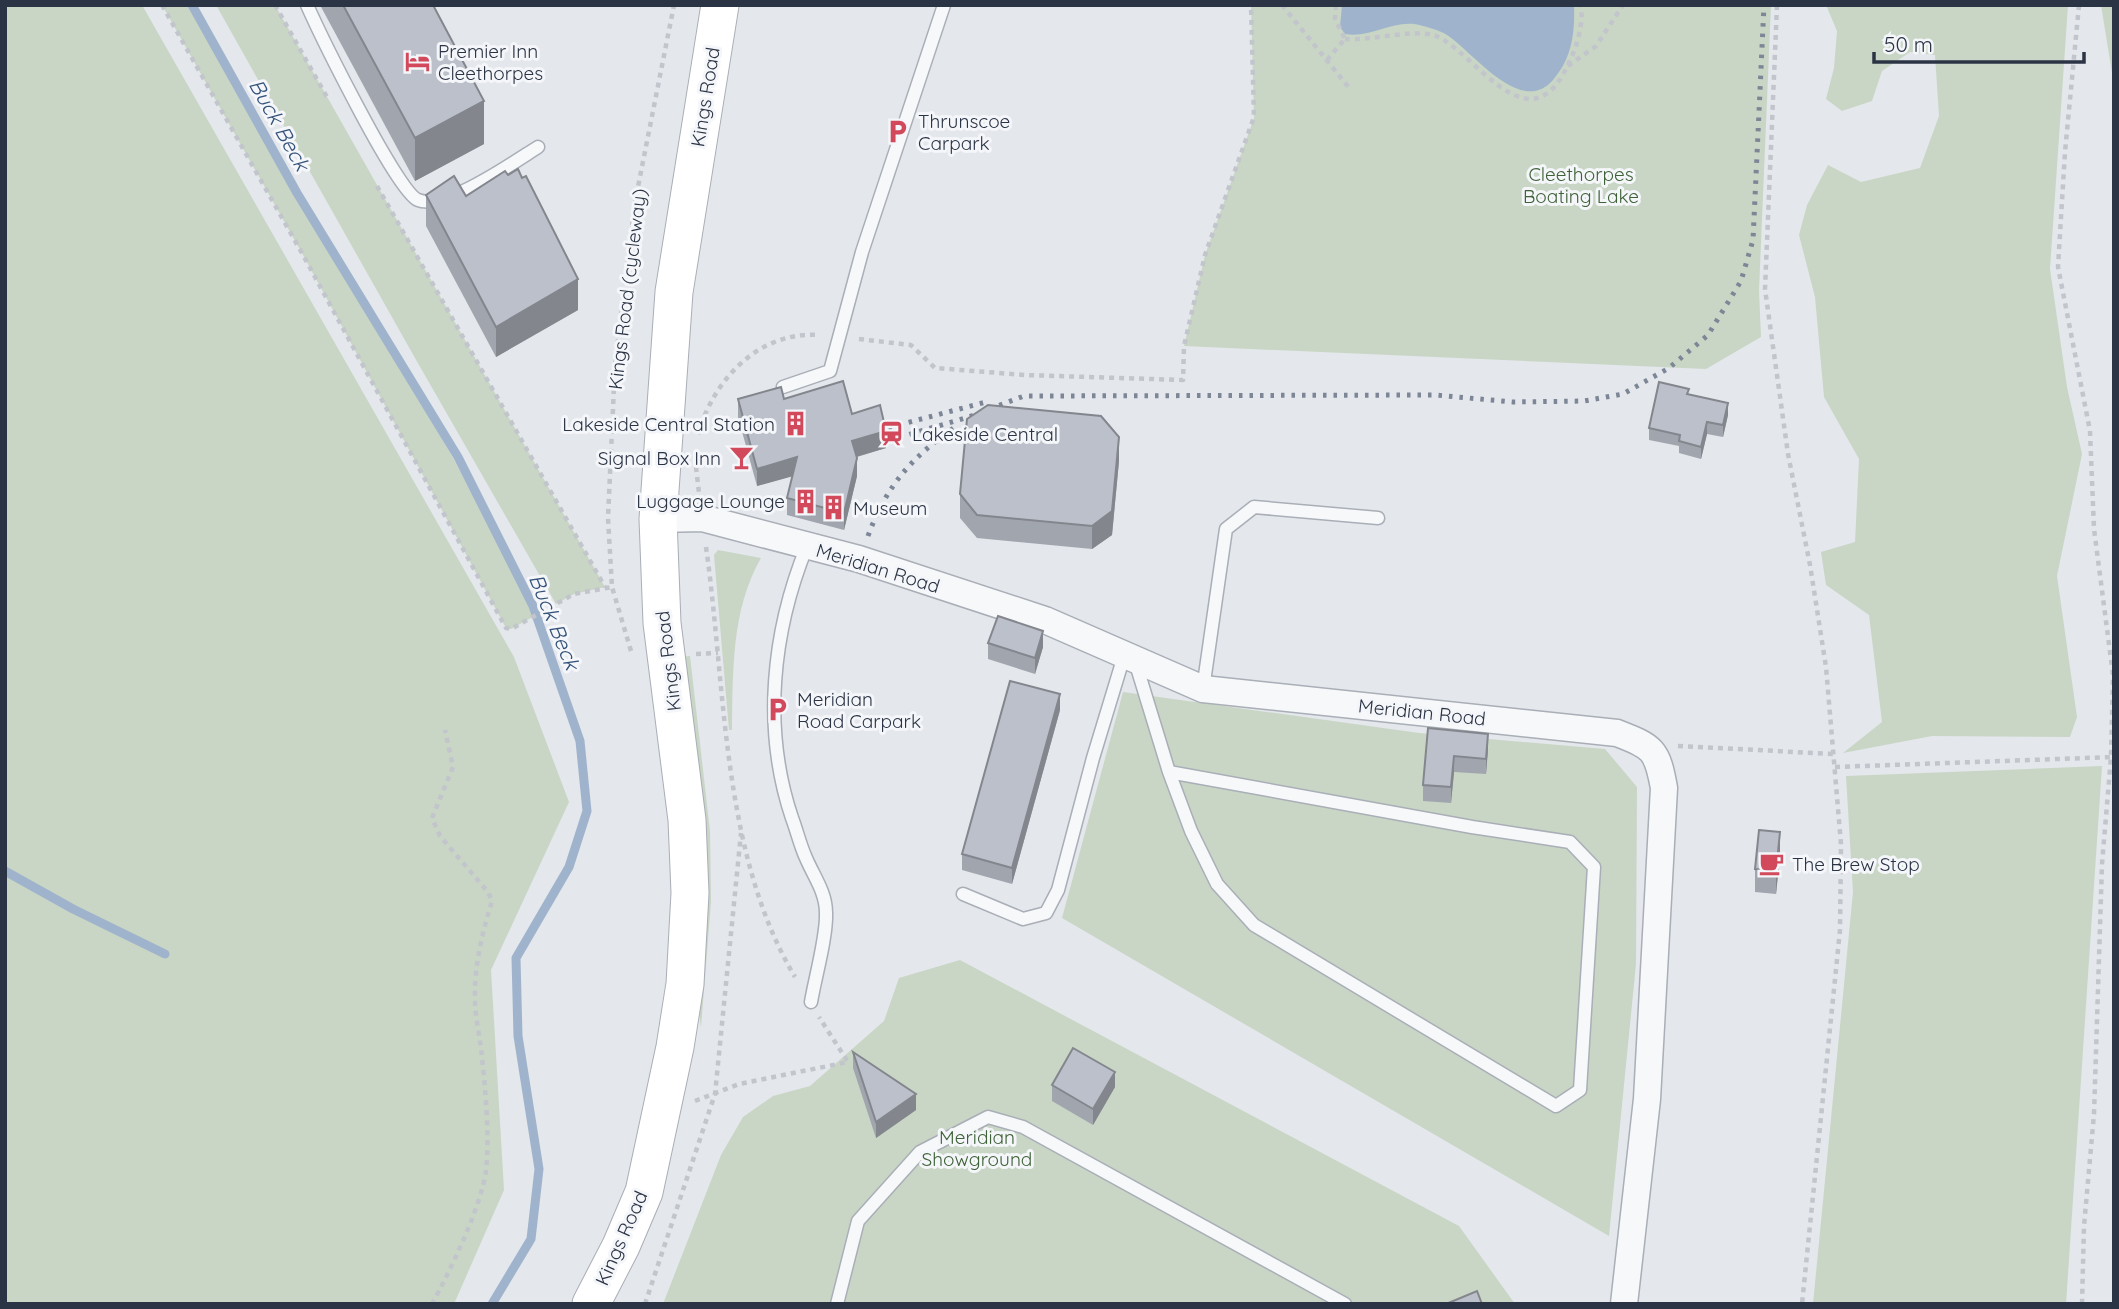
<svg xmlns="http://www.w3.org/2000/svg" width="2119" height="1309" font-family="Quicksand,sans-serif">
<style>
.green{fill:#c9d6c5}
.water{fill:#9fb4cc}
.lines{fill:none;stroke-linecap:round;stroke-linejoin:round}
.stream{stroke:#9fb4cc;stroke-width:9}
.lane-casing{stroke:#a9aeb7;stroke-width:15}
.street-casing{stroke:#a9aeb7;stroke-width:29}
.secondary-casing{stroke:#a9aeb7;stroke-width:39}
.path{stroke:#c2c5cb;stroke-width:4.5;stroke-dasharray:5 5;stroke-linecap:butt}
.lane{stroke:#f7f8fa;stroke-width:12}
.street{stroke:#f7f8fa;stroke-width:26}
.secondary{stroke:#fff;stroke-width:37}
.rail{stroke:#7d8696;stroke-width:5;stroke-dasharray:3.5 7;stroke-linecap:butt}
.wall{fill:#a1a5ae}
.shaded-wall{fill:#83868d}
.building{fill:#bbc0ca;stroke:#83868d;stroke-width:2}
.labels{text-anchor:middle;stroke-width:6;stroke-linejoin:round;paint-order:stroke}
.poi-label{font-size:19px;fill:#2b3445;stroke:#f4f6f9;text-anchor:start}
.street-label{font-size:19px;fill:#2b3445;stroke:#f4f6f9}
.park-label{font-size:19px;fill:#3f6138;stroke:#f4f6f9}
.water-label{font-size:21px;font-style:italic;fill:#34527a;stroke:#f4f6f9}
</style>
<rect width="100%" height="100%" fill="#e4e7ec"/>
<g class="green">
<path d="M5 5H142L514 657 569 802 491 970 504 1190 454 1304H5Z"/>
<path d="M162 5H193L453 458 538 614 511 629 506 628 303 255Z"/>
<path d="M216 5H275L605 587 574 594 556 604 415 358Z"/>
<path d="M1251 5H1771L1759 291 1761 337 1706 369 1184 346 1205 255 1254 118Z"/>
<path d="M1826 5H2068L2050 269 2067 387 2082 454 2057 576 2077 717 2070 737 1932 736 1843 753 1882 722 1869 615 1826 585 1821 552 1855 542 1859 459 1824 397 1815 297 1799 235 1807 205 1828 165 1861 182 1920 168 1939 116 1935 55 1910 52 1882 71 1872 101 1842 111 1826 99 1834 68 1837 31Z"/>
<path d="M2101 5H2114V80L2113 79Z"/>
<path d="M718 550 761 558C731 610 733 672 732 730H729L714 555Z"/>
<path d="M690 656 710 831 711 902 701 1028 694 969 677 657Z"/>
<path d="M1123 692 1419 733 1605 749 1637 787 1636 964 1609 1236 1062 918Z"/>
<path d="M2102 766 2066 1304H1813L1853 892 1846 776Z"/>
<path d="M960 960 1459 1226 1515 1304H663L721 1155 743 1117 773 1096 810 1086 884 1021 899 978Z"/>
</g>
<path class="water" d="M1342 5H1574C1575 33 1572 58 1553 80 1521 117 1474 53 1447 35 1441 31 1431 28 1423 26 1395 17 1372 39 1345 34L1340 27Z"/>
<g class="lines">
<g class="stream">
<path d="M192 5 297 193 458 457 533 606 580 741 587 811 569 867 516 958 518 1036 539 1169 531 1239 492 1304"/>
<path d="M5 871 73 909 165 954"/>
</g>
<defs>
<g id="lane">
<path d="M307 5C320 34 397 192 418 200 445 211 514 162 538 147"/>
<path d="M783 387 830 371 862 252 944 5"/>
<path d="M807 546C772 632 762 729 792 818 797 831 800 845 806 858 814 877 826 892 826 913 827 936 815 978 811 1002"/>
<path d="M1135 661 1169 772 1472 827 1570 842 1594 867 1580 1090 1556 1106 1254 925 1217 884 1191 831 1169 772"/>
<path d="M1203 689 1226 529 1254 507 1378 518"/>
<path d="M963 894 1023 919 1046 913 1058 890 1093 758 1124 656"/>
<path d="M837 1304 858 1221 920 1152 988 1117 1023 1127 1345 1304"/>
</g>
<path id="street" d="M658 519 702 518 859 559 1045 620 1203 689 1617 733C1653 747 1657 749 1664 788L1647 1099 1624 1304"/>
<path id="secondary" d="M591 1304 621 1246 644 1192 675 1047 685 984 690 893 687 820 662 623 658 519 674 292 720 5"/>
</defs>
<use href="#lane" class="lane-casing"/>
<use href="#street" class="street-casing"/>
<use href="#secondary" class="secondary-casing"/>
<g class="path">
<path d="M162 5 303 255 506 628 511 629 574 594 612 587"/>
<path d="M275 5 328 99"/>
<path d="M1282 5 1350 89"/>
<path d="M1336 5 1335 19 1345 39"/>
<path d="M1777 5 1765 289 1788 454 1810 565 1826 667 1841 844 1840 930 1802 1304"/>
<path d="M2079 5 2065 152 2058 267 2090 431 2094 529 2113 675 2111 757 2102 864 2094 1114 2084 1226 2082 1304"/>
<path d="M1345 39C1370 41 1416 28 1436 36 1473 51 1524 140 1562 76 1574 55 1584 30 1581 5"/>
<path d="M1327 60 1344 40"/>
<path d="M1568 66 1596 46 1623 5"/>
<path d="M377 186 605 587"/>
<path d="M859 339 911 345 935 368 1025 375 1183 380 1184 346 1205 255 1254 117 1251 5"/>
<path d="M698 434C714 379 759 331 819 335"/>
<path d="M696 467 699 493"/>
<path d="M706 547C726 687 721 853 795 977"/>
<path d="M631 651 612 587 608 518 615 365 635 202 674 5"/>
<path d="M696 654 718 653"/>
<path d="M1678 746 1834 754"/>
<path d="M1835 767 2114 757"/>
<path d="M695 1101 739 1084 848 1062 819 1017"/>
<path d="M432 1304C450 1271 481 1207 486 1171 490 1133 485 1086 481 1048 479 1032 475 1016 475 1000 474 967 482 933 492 901L488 892 440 836 432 818 453 767 445 730"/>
<path d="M645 1304 715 1094 741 833"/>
</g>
<use href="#lane" class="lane"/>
<use href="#street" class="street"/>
<use href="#secondary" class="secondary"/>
<g class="rail">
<path d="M868 433 986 402"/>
<path d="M869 446 969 417 1024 396 1435 395 1513 402 1584 401 1623 394 1669 368 1708 335 1741 281 1753 240 1764 5"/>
<path d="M868 536C887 484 913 456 958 425"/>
</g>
</g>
<g class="wall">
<path d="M320 5H433L484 144 415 181Z"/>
<path d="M426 195 578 310 496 357 426 226Z"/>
<path d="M1689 395 1728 415 1723 437 1707 434 1701 459 1679 453V446L1649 440V428Z"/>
<path d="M738 399H784L852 414 886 448 857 457V476L844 530 787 515V498L792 476 757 486 738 417Z"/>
<path d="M1119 461 1112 535 1092 549 977 538 960 518V494Z"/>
<path d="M988 643 1043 647 1035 674 988 659Z"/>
<path d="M1060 710 1012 884 962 870V854Z"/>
<path d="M1428 728 1488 749 1486 774 1454 772 1451 803 1423 801V785Z"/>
<path d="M1780 855 1776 894 1755 892V869Z"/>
<path d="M853 1052 916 1110 876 1138 853 1068Z"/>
<path d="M1052 1085 1115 1087 1093 1125 1052 1101Z"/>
</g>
<g class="shaded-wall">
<path d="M484 101V144L415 181V138Z"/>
<path d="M578 279V310L496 357V327Z"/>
<path d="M1728 403V415L1723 437V425Z"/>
<path d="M1707 422V434L1701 459V447Z"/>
<path d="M886 431V448L852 458V441Z"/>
<path d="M1119 437V461L1112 535 1092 549V526Z"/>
<path d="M797 457V475L757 486V469Z"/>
<path d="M857 458V476L844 530V513Z"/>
<path d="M1043 631V647L1035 674V658Z"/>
<path d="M1060 694V710L1012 884V868Z"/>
<path d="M1488 734V749L1486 774V759Z"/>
<path d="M1454 756V772L1451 803V787Z"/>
<path d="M1780 832V855L1776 894V871Z"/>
<path d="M1115 1072V1087L1093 1125V1109Z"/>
<path d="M916 1094V1110L876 1138V1122Z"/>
</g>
<g class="building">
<path d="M343 5H433L484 101 415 138Z"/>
<path d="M518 169 522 178 526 176 578 279 496 327 426 195 454 176 466 196 505 171 508 175Z"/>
<path d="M843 381 852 414 880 405 886 431 852 441 857 458 844 513 787 498 797 457 757 469 738 399 781 387 784 399Z"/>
<path d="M1659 382 1689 389 1687 394 1728 403 1723 425 1707 422 1701 447 1679 441 1680 435 1649 428Z"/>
<path d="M988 405 1101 416 1119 437 1112 511 1092 526 977 515 960 494 967 419Z"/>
<path d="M998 616 1043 631 1035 658 988 643Z"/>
<path d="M1010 681 1060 694 1012 868 962 854Z"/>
<path d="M1428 728 1488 734 1486 759 1454 756 1451 787 1423 785Z"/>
<path d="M1759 830 1780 832 1776 871 1755 869Z"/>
<path d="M1073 1048 1115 1072 1093 1109 1052 1085Z"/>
<path d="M853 1052 916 1094 876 1122Z"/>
<path d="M1477 1291 1482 1304H1446Z"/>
</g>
<defs>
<symbol id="hotel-bare" viewBox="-9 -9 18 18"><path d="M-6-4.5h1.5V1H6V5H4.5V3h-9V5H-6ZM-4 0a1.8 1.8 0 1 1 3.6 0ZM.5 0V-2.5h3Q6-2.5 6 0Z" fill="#d1495b" stroke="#f4f6f9" stroke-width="2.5" paint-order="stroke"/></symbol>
<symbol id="parking-bare" viewBox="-9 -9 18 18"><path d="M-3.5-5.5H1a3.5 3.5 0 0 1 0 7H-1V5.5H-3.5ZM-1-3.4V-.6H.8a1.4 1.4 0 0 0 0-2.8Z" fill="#d1495b" stroke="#f4f6f9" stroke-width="2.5" paint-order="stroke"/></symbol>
<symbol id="building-bare" viewBox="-9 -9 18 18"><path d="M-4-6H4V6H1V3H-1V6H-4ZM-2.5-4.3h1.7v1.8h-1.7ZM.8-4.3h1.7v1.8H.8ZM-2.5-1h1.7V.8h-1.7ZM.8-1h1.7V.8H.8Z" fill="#d1495b" stroke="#f4f6f9" stroke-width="2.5" paint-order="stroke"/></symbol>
<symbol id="station-bare" viewBox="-9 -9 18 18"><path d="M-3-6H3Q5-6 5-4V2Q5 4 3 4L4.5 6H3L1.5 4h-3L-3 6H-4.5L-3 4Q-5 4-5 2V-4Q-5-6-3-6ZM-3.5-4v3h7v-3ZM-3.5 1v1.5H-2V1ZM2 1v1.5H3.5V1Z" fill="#d1495b" stroke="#f4f6f9" stroke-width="2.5" paint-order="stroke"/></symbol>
<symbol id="bar-bare" viewBox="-9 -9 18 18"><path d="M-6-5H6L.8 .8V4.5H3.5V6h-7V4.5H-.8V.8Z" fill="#d1495b" stroke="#f4f6f9" stroke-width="2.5" paint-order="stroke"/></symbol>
<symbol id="cafe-bare" viewBox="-9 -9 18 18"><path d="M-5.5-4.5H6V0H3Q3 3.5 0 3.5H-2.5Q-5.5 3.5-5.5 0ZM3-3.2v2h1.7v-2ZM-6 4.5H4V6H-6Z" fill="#d1495b" stroke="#f4f6f9" stroke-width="2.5" paint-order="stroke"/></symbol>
</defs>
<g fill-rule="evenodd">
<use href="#hotel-bare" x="400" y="44" width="35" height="35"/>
<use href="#parking-bare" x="880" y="114" width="35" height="35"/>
<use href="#building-bare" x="778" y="406" width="35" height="35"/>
<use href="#station-bare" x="874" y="416" width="35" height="35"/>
<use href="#bar-bare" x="724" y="440" width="35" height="35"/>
<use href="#building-bare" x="788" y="484" width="35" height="35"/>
<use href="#building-bare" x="816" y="490" width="35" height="35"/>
<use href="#parking-bare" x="760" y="692" width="35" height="35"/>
<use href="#cafe-bare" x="1754" y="846" width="35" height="35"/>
</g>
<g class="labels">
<g class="poi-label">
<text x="438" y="58">Premier Inn<tspan x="438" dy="22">Cleethorpes</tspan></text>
<text x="918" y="128">Thrunscoe<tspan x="918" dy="22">Carpark</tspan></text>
<text x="775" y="431" text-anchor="end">Lakeside Central Station</text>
<text x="912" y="441">Lakeside Central</text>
<text x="721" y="465" text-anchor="end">Signal Box Inn</text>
<text x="785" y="508" text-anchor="end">Luggage Lounge</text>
<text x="853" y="515">Museum</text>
<text x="797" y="706">Meridian<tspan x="797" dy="22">Road Carpark</tspan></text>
<text x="1792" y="871">The Brew Stop</text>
</g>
<g class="street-label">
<text transform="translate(705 97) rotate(-81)" y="7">Kings Road</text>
<text transform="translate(627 289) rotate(-83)" y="7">Kings Road (cycleway)</text>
<text transform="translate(878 568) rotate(17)" y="7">Meridian Road</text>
<text transform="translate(668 661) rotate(-97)" y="7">Kings Road</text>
<text transform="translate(1422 712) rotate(6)" y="7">Meridian Road</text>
<text transform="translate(621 1238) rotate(-66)" y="7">Kings Road</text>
</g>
<g class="park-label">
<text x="1581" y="181">Cleethorpes<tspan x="1581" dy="22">Boating Lake</tspan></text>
<text x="977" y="1144">Meridian<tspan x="977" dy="22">Showground</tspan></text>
</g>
<g class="water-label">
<text transform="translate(279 125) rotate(61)" y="7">Buck Beck</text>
<text transform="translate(554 622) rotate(68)" y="7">Buck Beck</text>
</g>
</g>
<rect width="2119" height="1309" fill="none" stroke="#2b3445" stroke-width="14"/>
<path d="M1874 52v10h210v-10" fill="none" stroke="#2b3445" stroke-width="3.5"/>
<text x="1884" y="52" font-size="21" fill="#2b3445" stroke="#f4f6f9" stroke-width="5" paint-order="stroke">50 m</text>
</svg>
